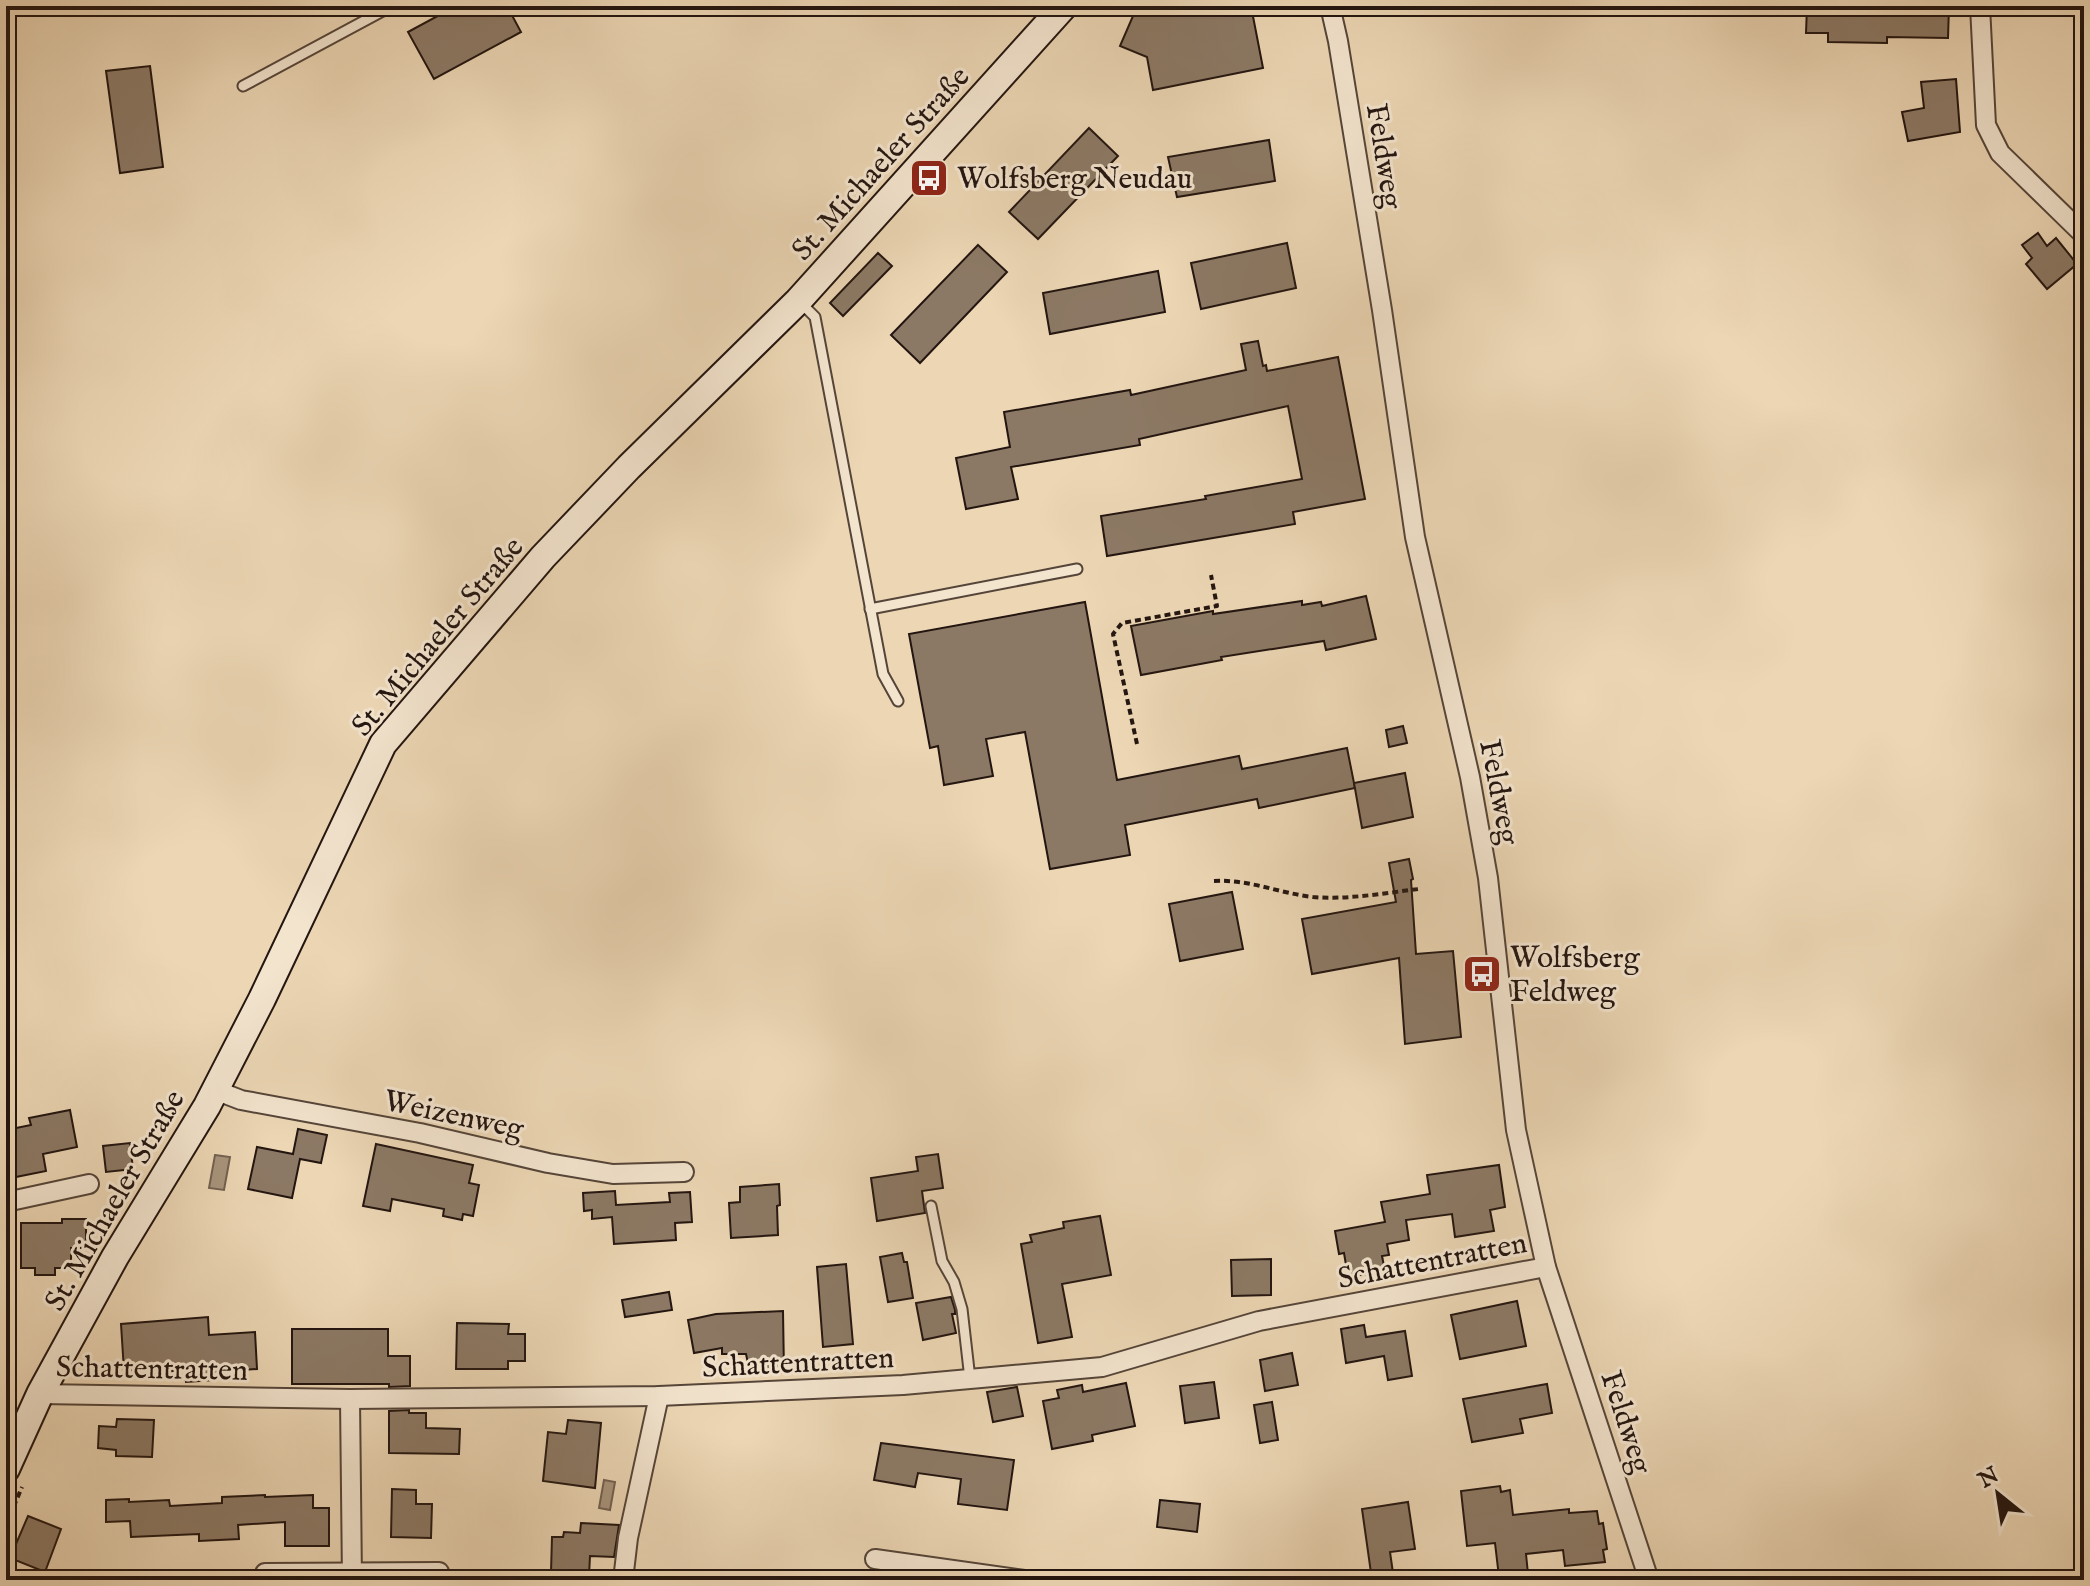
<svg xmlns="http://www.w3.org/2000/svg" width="2090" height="1586" font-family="'IM FELL English',serif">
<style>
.water{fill:#a8947c;stroke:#736151;stroke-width:2}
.building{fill:#8c7965;stroke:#231510;stroke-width:2}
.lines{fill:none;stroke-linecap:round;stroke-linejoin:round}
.service-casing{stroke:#554539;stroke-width:13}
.minor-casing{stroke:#554539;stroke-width:22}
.secondary-casing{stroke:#231510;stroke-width:30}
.path{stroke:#231510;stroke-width:4;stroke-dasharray:6 4;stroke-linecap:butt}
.service{stroke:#f3e4ce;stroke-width:9}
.minor{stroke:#f3e4ce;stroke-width:18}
.secondary{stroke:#f3e4ce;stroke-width:26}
.labels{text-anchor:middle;stroke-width:6;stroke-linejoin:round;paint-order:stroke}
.street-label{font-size:30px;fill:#231510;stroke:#f3e4ce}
.poi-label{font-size:30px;fill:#231510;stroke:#f3e4ce;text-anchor:start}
</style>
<rect width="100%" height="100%" fill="#ecd6b4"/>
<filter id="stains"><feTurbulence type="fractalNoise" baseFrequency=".0025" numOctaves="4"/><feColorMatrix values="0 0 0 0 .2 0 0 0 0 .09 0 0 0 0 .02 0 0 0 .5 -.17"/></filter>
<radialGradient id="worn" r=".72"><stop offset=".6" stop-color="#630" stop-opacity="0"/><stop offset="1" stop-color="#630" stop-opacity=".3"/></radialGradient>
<g class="water">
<path d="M215 1155 230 1157 224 1190 209 1188Z"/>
<path d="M604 1480 615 1482 610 1510 599 1508Z"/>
</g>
<g class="building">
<path d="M456 6H507L521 32 434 79 408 32Z"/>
<path d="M1203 6H1251L1263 68 1153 90 1147 57 1120 46 1133 16Z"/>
<path d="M1807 6H1949L1948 38 1887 37V43L1828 42V33H1806Z"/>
<path d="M150 66 163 167 120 173 106 71Z"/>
<path d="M1956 79 1960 132 1908 141 1902 112 1924 108 1921 82Z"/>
<path d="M1089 128 1118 156 1038 239 1009 212Z"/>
<path d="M1269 140 1275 181 1177 197 1168 157Z"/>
<path d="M2038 233 2047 246 2056 238 2077 264 2047 289 2026 264 2032 258 2022 245Z"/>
<path d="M1287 243 1296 288 1201 309 1191 263Z"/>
<path d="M978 245 1007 272 920 363 891 335Z"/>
<path d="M878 253 892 266 843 316 830 303Z"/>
<path d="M1158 271 1165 312 1050 334 1043 293Z"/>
<path d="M1258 341 1263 366 1266 365 1267 371 1338 357 1365 499 1293 512 1295 524 1107 556 1101 516 1206 499 1205 496 1302 479 1288 406 1139 439 1140 445 1011 467 1018 499 966 509 956 458 1010 447 1004 412 1130 390 1131 395 1246 370 1241 344Z"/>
<path d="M1366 596 1376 639 1326 650 1324 641 1221 657 1222 660 1141 675 1131 626 1213 611V614L1302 601V605L1321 602 1322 606Z"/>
<path d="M1085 602 1117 780 1239 756 1242 769 1347 748 1355 788 1259 808 1257 799 1125 825 1130 855 1050 869 1025 732 986 739 993 776 944 785 938 746 930 748 909 634Z"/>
<path d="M1403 726 1407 743 1389 747 1386 730Z"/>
<path d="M1405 773 1413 817 1362 828 1354 783Z"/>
<path d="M1409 859 1413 879 1411 880 1416 954 1453 951 1461 1037 1405 1044 1399 958 1312 974 1302 919 1396 902 1389 863Z"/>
<path d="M1232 892 1243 949 1180 961 1169 904Z"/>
<path d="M70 1110 77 1147 43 1154 46 1171 6 1179V1130L31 1125 29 1118Z"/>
<path d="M298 1129 327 1135 321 1163 300 1159 292 1198 248 1189 257 1147 293 1154Z"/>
<path d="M130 1143 133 1169 106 1172 103 1146Z"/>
<path d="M376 1144 473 1165 469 1183 479 1185 473 1216 463 1214 462 1220 443 1216 444 1209 392 1199 390 1211 363 1206Z"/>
<path d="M938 1154 943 1188 922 1191 925 1213 877 1221 871 1178 918 1171 916 1157Z"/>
<path d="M1499 1165 1505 1207 1490 1210 1494 1231 1455 1237 1452 1214 1406 1220 1409 1240 1387 1244 1389 1255 1382 1256 1385 1271 1348 1277 1344 1253 1339 1254 1335 1231 1385 1222 1381 1202 1430 1194 1427 1175Z"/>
<path d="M779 1184 780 1205 777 1206 778 1235 731 1238 729 1203 740 1202V1187Z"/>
<path d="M615 1191 616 1205 670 1202 669 1193 690 1192 692 1222 675 1223 676 1240 614 1244 612 1217 592 1219V1210L584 1211 583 1193Z"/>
<path d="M1100 1216 1111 1275 1062 1284 1072 1337 1038 1343 1021 1244 1032 1242 1030 1235 1064 1228 1063 1222Z"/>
<path d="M62 1219H86V1248H71V1268H55V1275H35V1268H21V1223H62Z"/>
<path d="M902 1253 904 1262H907L913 1298 888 1302 880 1257Z"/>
<path d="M1271 1259V1295L1232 1296 1231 1260Z"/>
<path d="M846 1264 853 1344 823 1347 817 1267Z"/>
<path d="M669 1292 672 1310 625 1317 622 1300Z"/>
<path d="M951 1297 955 1310V1314H952L956 1333 923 1340 916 1303Z"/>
<path d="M1517 1301 1526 1346 1460 1359 1451 1315Z"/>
<path d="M783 1311 784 1373H750L746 1354H722V1348L694 1353 688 1320 716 1314Z"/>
<path d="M208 1317 209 1335 255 1332 257 1369 212 1372 213 1380 186 1382 185 1369 136 1377V1370L124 1371 121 1324Z"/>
<path d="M457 1323 509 1324 508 1334H525V1361H508V1369H456Z"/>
<path d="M1364 1325 1366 1337 1405 1331 1412 1376 1388 1380 1384 1356 1346 1363 1341 1329Z"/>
<path d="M292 1329H388V1356H410V1386L389 1387V1384H292Z"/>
<path d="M1292 1353 1298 1385 1265 1391 1260 1360Z"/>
<path d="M1214 1382 1219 1418 1185 1423 1180 1386Z"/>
<path d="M1126 1383 1135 1426 1092 1435 1093 1441 1052 1449 1043 1401 1059 1398 1057 1390 1082 1385 1083 1392Z"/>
<path d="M1547 1384 1552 1413 1520 1419 1523 1433 1472 1442 1463 1399Z"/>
<path d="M1017 1387 1023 1416 993 1422 987 1392Z"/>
<path d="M1272 1402 1278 1440 1260 1443 1254 1405Z"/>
<path d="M409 1410V1413H426V1428L460 1429 459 1454 389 1453V1411Z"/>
<path d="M117 1419 154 1420 152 1457 116 1456V1450L98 1448 99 1426 116 1427Z"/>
<path d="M568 1420 601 1423 595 1488 543 1481 548 1432 566 1434Z"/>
<path d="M881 1443 1014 1460 1007 1510 958 1504 961 1479 918 1473 915 1487 874 1480Z"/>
<path d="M1500 1486 1501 1492 1510 1490 1513 1515 1569 1509V1513L1597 1511 1599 1524 1603 1523 1607 1549 1603 1550 1605 1562 1565 1566 1563 1550 1526 1554 1528 1574 1499 1577 1495 1543 1467 1546 1461 1491Z"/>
<path d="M392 1489 416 1490V1504H432L431 1538 391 1537Z"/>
<path d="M265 1495V1497L313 1495V1508H329V1546H285V1522L238 1525 239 1539 199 1541V1534L131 1537 130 1521 106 1522V1500L129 1499V1502L169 1500 170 1506 222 1503V1497Z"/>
<path d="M1160 1500 1200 1504 1197 1532 1157 1527Z"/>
<path d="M1408 1502 1415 1549 1390 1552 1394 1580H1372L1362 1509Z"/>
<path d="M28 1516 61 1529 45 1572 10 1558Z"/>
<path d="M581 1523 619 1525 614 1557 590 1556 589 1576 551 1572 552 1537H563L564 1532 580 1533Z"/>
</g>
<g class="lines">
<defs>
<g id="service">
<path d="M243 86 392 6"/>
<path d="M801 303 815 317 883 674 898 701"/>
<path d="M870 609 1077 569"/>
<path d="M931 1206 942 1261 954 1282 962 1309 970 1379"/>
</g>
<g id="minor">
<path d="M1330 6 1338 41 1382 310 1415 537 1470 777 1488 878 1516 1130 1546 1267 1649 1580"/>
<path d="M1980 6 1986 125 2000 153 2084 235"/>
<path d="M215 1090 241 1100 420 1133 548 1163 613 1174 684 1172"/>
<path d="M6 1202 89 1184"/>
<path d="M40 1394 350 1399 659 1396 903 1385 1102 1367 1259 1321 1546 1267"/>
<path d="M350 1399 352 1580"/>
<path d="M875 1559 1024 1580"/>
<path d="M265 1573 439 1572"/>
<path d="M623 1580 628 1538 659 1396"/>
</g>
<path id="secondary" d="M6 1469 40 1394 115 1257 207 1106 262 999 383 744 543 557 629 467 798 301 1064 6"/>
</defs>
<use href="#service" class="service-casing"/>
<use href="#minor" class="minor-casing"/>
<use href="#secondary" class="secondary-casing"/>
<g class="path">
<path d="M1137 744 1113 634 1122 623 1217 606 1211 575"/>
<path d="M1214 881C1249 879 1278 893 1313 897 1348 900 1384 893 1419 889"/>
<path d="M6 1525 22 1487"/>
</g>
<use href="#service" class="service"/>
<use href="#minor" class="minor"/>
<use href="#secondary" class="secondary"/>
</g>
<defs>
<symbol id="bus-square" viewBox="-11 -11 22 22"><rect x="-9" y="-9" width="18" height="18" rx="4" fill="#8f2418" stroke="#f3e4ce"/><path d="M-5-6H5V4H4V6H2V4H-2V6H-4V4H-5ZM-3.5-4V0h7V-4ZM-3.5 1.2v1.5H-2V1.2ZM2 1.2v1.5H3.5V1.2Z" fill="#fff"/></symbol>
</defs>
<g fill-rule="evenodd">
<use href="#bus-square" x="907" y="156" width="44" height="44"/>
<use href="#bus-square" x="1460" y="952" width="44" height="44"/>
</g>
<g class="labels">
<g class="street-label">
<text transform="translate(1385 156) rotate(81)" y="10">Feldweg</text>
<text transform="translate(880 163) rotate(-48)" y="10">St. Michaeler Straße</text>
<text transform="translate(437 636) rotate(-50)" y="10">St. Michaeler Straße</text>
<text transform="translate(1500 792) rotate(79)" y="10">Feldweg</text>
<text transform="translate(454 1114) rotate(12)" y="10">Weizenweg</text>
<text transform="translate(114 1200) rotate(-60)" y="10">St. Michaeler Straße</text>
<text transform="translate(1432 1260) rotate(-11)" y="10">Schattentratten</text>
<text transform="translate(798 1362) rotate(-3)" y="10">Schattentratten</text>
<text transform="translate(152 1368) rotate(1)" y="10">Schattentratten</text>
<text transform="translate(1627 1422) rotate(72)" y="10">Feldweg</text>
</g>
<g class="poi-label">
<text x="957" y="188">Wolfsberg Neudau</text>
<text x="1510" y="967">Wolfsberg<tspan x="1510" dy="34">Feldweg</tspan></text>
</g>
</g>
<rect width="2090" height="1586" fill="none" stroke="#ecd6b4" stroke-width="32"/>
<rect x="8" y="8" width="2074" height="1570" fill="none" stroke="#231510" stroke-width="4"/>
<rect x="16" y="16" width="2058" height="1554" fill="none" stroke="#231510" stroke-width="2"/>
<g transform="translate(1998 1494) rotate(330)" stroke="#f3e4ce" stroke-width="6" paint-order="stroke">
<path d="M0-6L14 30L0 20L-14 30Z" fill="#231510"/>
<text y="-12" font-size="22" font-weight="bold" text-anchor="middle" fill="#231510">N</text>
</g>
<rect width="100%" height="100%" filter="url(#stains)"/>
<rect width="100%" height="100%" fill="url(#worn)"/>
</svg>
